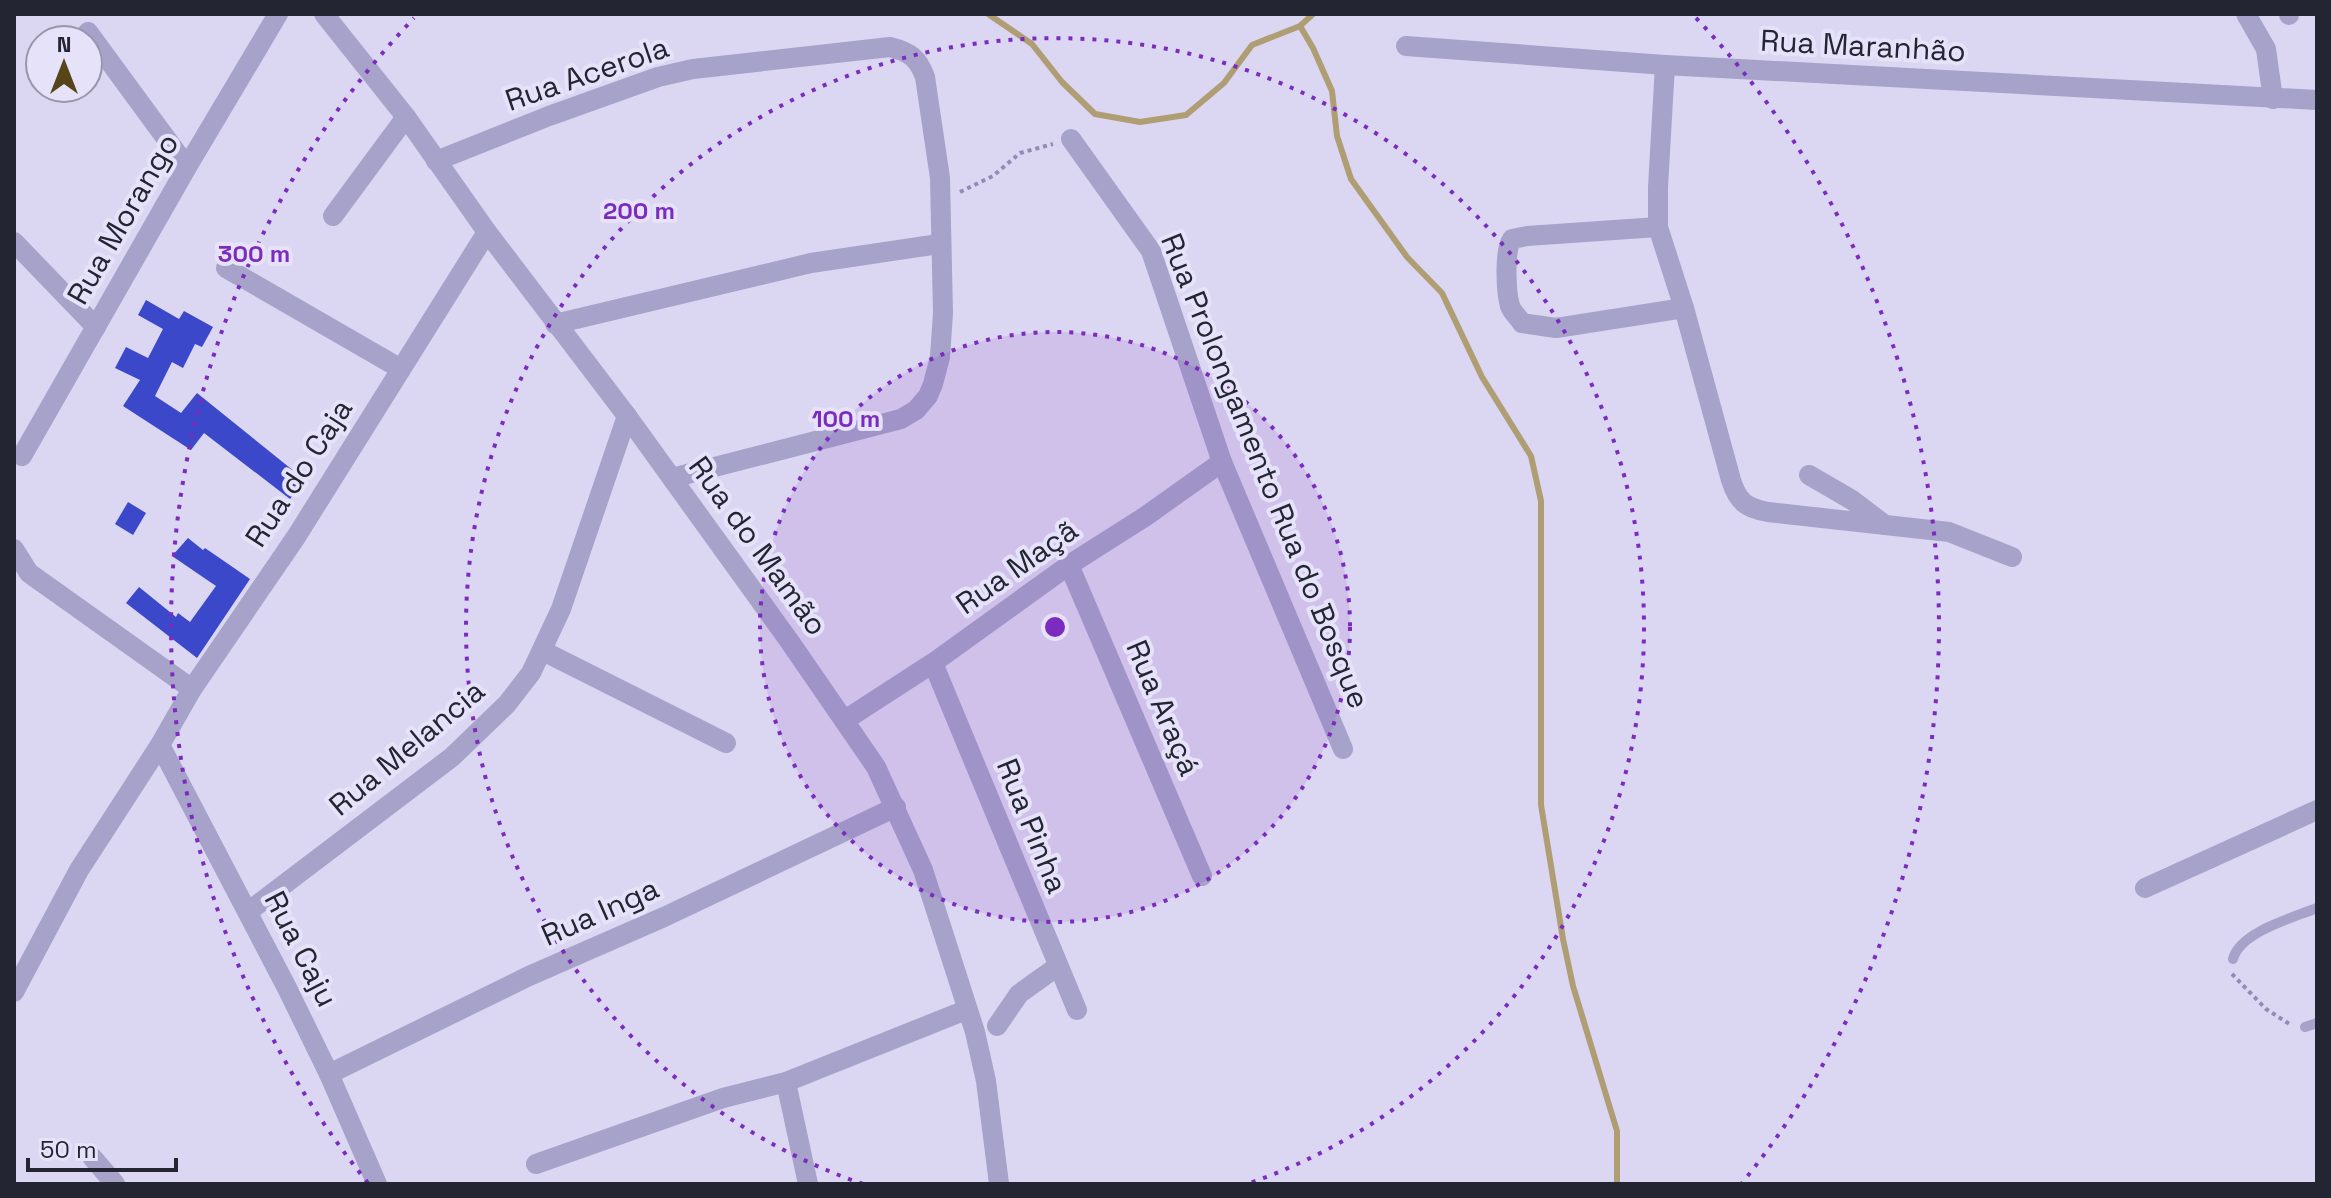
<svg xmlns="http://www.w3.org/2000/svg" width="2331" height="1198" font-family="'Space Grotesk',sans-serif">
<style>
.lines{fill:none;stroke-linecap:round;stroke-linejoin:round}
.stream{stroke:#af9e74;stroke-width:6}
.building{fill:#3b48ca}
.path{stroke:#908cb5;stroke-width:4;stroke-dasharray:4 4;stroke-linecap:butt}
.lane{stroke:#a6a2c9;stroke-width:10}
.street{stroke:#a6a2c9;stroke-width:20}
.ring{fill:none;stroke:#7b2cbf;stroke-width:4;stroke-dasharray:4 8}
.labels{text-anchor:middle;stroke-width:8;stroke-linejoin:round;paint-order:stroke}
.street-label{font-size:30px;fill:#242533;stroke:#e6e2f9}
.centre{fill:#7b2cbf;stroke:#e6e2f9;stroke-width:4}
.ring-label{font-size:24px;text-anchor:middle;font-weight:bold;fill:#7b2cbf;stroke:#e6e2f9;stroke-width:8;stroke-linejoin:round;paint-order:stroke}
</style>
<rect width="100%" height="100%" fill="#dbd6f1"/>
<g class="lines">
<g class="stream">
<path d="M988 14 1032 44 1062 82 1095 114 1140 122 1186 115 1224 83 1252 45 1300 26 1313 14"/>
<path d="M1300 26 1313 48 1332 91 1337 136 1351 179 1407 257 1442 293 1482 377 1531 456 1541 501V805L1563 939 1573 986 1617 1131V1184"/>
</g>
</g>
<g class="building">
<path d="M146 300 179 319 184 311 213 327 202 347 195 344 183 368 172 362 155 396 181 413 197 393 305 480 290 499 204 433 191 450 123 406 140 380 115 368 126 347 148 358 163 329 138 315Z"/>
<path d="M128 502 146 513 133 535 115 524Z"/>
<path d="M188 538 203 550 205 548 250 579 197 658 126 603 139 587 176 617 178 613 190 622 216 586 172 556Z"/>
</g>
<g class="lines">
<g class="path">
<path d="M960 192 993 176 1020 153 1053 144"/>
<path d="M2232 974 2266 1009 2291 1025"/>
</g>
<g class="lane">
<path d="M2233 959C2240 932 2292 918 2317 908"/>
<path d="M2305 1027 2317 1023"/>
</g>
<g class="street">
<path d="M324 14 406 117 487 232 627 416 790 642 876 767 923 870 975 1032 986 1081 999 1184"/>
<path d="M2246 14 2266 49 2273 99"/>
<path d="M2289 14V15"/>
<path d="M88 32 187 167"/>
<path d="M1406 46 1665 65 2317 100"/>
<path d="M1665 65 1658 187V227L1684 308 1731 480C1738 502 1746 508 1768 512L1949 532 2012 557"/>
<path d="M1071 139 1151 251 1222 462 1343 749"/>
<path d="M436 161 549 116 658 77 693 69 890 47C910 52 918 58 925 77L940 178 943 313 940 357 933 384 928 396 916 410 901 419 672 478"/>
<path d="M333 216 406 117"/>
<path d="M1658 227 1527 236 1512 239C1504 251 1506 292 1510 306 1512 312 1519 318 1522 323L1556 328 1684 308"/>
<path d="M14 242 96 327"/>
<path d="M226 268 401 369"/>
<path d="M555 324 811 263 939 244"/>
<path d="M22 456 187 167 278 14"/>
<path d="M1809 475 1852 500 1885 525"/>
<path d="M14 549 29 573 192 689"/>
<path d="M1069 565 1202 876"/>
<path d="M543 651 726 743"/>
<path d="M933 663 1077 1010"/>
<path d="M845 720 933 663 1069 565 1146 516 1222 462"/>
<path d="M160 745 287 988 329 1074 377 1184"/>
<path d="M2145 888 2317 810"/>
<path d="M249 911 452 757 507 704 531 673 561 609 627 416"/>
<path d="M14 992 79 870 160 745 192 689 296 537 487 232"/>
<path d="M997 1026 1019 994 1058 966"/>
<path d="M329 1074 529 976 664 917 896 807"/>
<path d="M786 1082 808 1184"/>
<path d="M92 1157 115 1184"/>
<path d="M536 1164 723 1098 786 1082 966 1010"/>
</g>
</g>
<circle cx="1055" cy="627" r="295" fill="#7b2cbf" fill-opacity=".12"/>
<g class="ring">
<circle cx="1055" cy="627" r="295"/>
<path d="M863 1184A589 589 0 1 1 1247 1184"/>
<path d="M368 1183A884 884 0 0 1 414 18M1696 18A884 884 0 0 1 1742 1183"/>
</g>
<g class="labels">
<g class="street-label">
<text transform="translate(1863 46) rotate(3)" y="10">Rua Maranhão</text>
<text transform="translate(587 74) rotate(-19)" y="10">Rua Acerola</text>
<text transform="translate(123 219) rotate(-60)" y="10">Rua Morango</text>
<text transform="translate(1265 471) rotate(68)" y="10">Rua Prolongamento Rua do Bosque</text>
<text transform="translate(299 473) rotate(-57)" y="10">Rua do Caja</text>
<text transform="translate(758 546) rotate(54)" y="10">Rua do Mamão</text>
<text transform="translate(1017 567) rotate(-35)" y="10">Rua Maçã</text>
<text transform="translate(1163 708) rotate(67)" y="10">Rua Araçá</text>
<text transform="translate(407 748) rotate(-40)" y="10">Rua Melancia</text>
<text transform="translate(1032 826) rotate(68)" y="10">Rua Pinha</text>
<text transform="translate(600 912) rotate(-24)" y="10">Rua Inga</text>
<text transform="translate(301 949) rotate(63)" y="10">Rua Caju</text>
</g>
</g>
<circle cx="1055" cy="627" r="12" class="centre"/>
<g class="ring-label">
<text x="639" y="219">200 m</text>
<text x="254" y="262">300 m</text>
<text x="846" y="427">100 m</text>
</g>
<rect width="2331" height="1198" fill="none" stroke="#242533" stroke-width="32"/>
<g transform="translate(64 64)"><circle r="38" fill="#e6e2f9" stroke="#9896aa" stroke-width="2"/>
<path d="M0-6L14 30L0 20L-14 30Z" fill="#564519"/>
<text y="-12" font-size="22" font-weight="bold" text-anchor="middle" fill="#242533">N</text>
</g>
<path d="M28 1158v12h148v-12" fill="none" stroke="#242533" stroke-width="4"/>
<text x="40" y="1158" font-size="24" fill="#242533" stroke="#e6e2f9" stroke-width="6" paint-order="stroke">50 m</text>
</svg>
